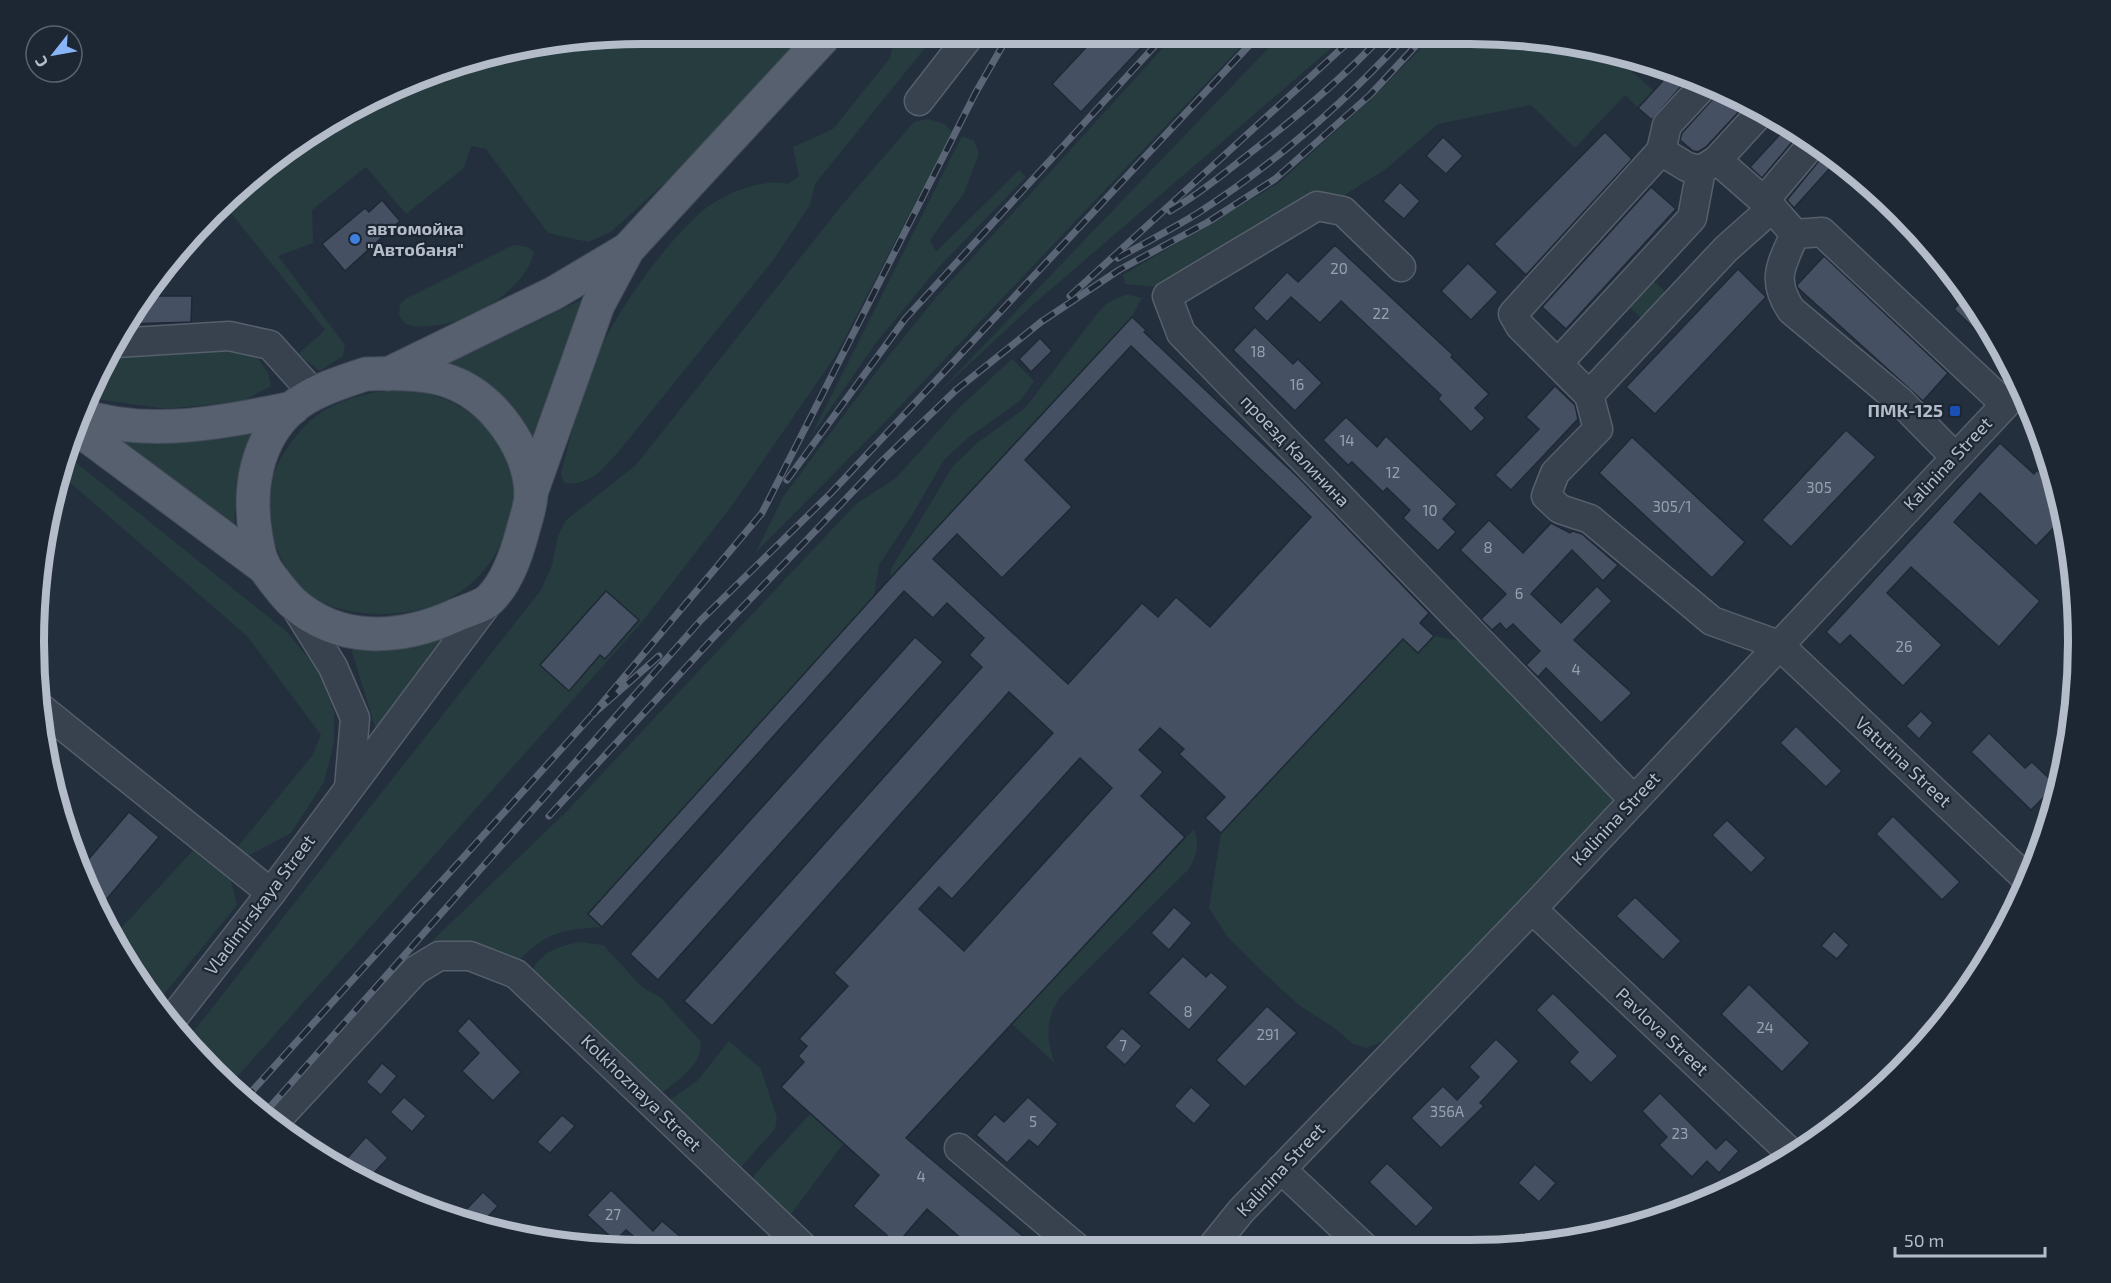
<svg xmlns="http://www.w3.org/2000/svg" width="2111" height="1283" font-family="'Exo 2',sans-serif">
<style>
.green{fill:#263c3f}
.building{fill:#455162;stroke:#1f2835;stroke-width:1.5;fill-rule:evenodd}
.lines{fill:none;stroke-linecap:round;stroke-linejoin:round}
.minor-casing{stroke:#565f6c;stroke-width:31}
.major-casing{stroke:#414a57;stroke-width:35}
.minor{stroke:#38414e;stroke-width:28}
.major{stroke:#56606e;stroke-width:33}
.rail-casing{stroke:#5a6575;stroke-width:7}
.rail{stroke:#1d2633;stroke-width:4.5;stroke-dasharray:14;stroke-linecap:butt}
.shop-dot{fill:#3f7fe0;stroke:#1d2633;stroke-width:2}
.transit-dot{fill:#1a4fb4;stroke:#1d2633;stroke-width:2}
.labels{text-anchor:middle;stroke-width:4.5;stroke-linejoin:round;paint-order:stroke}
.number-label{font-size:15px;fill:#98a1af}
.poi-label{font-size:18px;font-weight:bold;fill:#b4bcc9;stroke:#1d2633;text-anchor:start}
.street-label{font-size:18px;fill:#b4bcc9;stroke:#1d2633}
.rim{fill:none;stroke:#b4bcc9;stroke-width:8}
</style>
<rect width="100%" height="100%" fill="#242f3e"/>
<g class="green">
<path d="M562 38H800L679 170 611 232 588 242 548 233 486 149 471 146 464 168 406 214 366 167 312 210 313 243 278 256 345 345 343 356 320 371 298 354 325 330 222 202C287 145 362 92 446 65 483 53 524 47 562 38Z"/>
<path d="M894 38H933L815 184 810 205 774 259 620 450C602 469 592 486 564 483L561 473C570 441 576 407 588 376 609 322 657 252 701 212 720 195 763 177 788 184L799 176 793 147 833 129 890 58Z"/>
<path d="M1172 38H1249L887 420 756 552 783 497 879 368 939 294Z"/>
<path d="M1278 38H1343L1036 302 937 394Z"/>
<path d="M1431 38H1549L1613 55 1654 91 1638 108 1625 95 1575 148 1531 105 1438 124 1386 169 1314 214 1170 288 1125 284 1123 275 1279 183 1374 96Z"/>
<path d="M928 119 945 124 952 132 836 355 733 504 642 622 228 1087 211 1072 186 1041 541 590 552 565 558 536 566 520 636 465 842 205 914 122Z"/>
<path d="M962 136 974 141 979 153 964 193 930 240 936 252 1019 170 1026 177 937 269 875 344 810 438Z"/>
<path d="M513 245 528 247 534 252C524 297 447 337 405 324L399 315 400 304 407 298Z"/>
<path d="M1648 276 1669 295 1645 321 1624 302Z"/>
<path d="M1127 294 1142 298 1132 317 890 578 891 569 953 466 976 444 1026 407 1096 315 1107 303Z"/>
<path d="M581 300 586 306 533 445 448 364Z"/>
<path d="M250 346 268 373 271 386 243 401 166 409 89 398 109 357 237 350Z"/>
<path d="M1012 359 1034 381 1020 401 969 437 944 460 914 512 879 565 874 596 588 914 602 927C562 930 548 931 518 961L438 947 432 941 567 811 856 504 896 478 959 408Z"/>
<path d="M398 389C443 392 479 410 502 450 508 462 515 474 516 488 516 499 511 512 508 523 489 593 426 622 356 612 313 606 290 584 275 544 271 533 266 520 266 509 267 479 283 449 303 428 327 401 365 393 398 389Z"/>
<path d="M90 431 212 438 260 434C242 470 228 503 238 543Z"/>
<path d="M64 453 286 631 319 671 334 711V743L324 782 291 833 246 857 234 851 312 756 321 735 247 636 59 473Z"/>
<path d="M465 627 379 740 350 645Z"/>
<path d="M1434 636 1466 642 1624 797 1403 1022 1383 1041 1367 1048 1353 1044 1333 1027 1300 1006 1266 975 1227 936 1209 908 1221 833 1403 639 1418 653Z"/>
<path d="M1194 829C1200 845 1197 856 1188 870L1061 996C1046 1017 1045 1038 1055 1063L1012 1024Z"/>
<path d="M198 845 228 869 237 905 156 1004 136 980 114 936Z"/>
<path d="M579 942 603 945 642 987 660 997 701 1042C702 1066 678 1079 661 1094L531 971C544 951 556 947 579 942Z"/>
<path d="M729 1041 761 1069 777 1118 775 1129 740 1168 667 1102 697 1081Z"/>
<path d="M810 1114 843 1144 786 1221 751 1189 755 1174Z"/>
</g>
<g class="building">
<path d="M1095 38H1150L1081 112 1052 84Z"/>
<path d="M1672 71 1690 76 1652 120 1638 108Z"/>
<path d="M1721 90 1746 104 1706 147 1698 152 1693 151 1680 140 1682 133Z"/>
<path d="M1786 128 1798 135 1762 178 1750 167Z"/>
<path d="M1605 132 1632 159 1526 275 1494 244Z"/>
<path d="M1443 137 1463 156 1446 174 1426 156Z"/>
<path d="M1827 151 1839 158 1794 208 1787 200Z"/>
<path d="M1400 182 1420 201 1404 219 1383 201Z"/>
<path d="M1651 187 1676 209 1566 329 1542 307Z"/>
<path d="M382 200 400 221 345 271 322 244 365 208 369 212Z"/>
<path d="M1335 245 1453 355 1451 357 1489 394 1475 408 1485 418 1471 432 1438 399 1441 395 1341 301 1320 323 1291 297 1267 322 1253 308 1287 272 1298 282Z"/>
<path d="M1824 256 1948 373 1923 401 1798 288 1797 285Z"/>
<path d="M1468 263 1498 292 1471 320 1441 291Z"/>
<path d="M1738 269 1766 297 1655 414 1626 387Z"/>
<path d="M1967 295 1996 337 1998 342 1993 347 1954 309Z"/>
<path d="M142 296H192L191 322 126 324Z"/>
<path d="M1132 317 1146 330 1144 332 1300 479 1429 613 1420 623 1434 636 1418 653 1403 639 1221 833 1205 818 1225 797 1179 754 1184 749 1160 728 1139 750 1163 772 1141 796 1185 837 906 1138 1036 1247 970 1246 927 1209 897 1244 853 1206 879 1175 781 1087 804 1062 798 1056 807 1046 799 1039 848 986 834 973 1053 733 1009 692 712 1026 684 1001 982 667 969 655 984 638 947 603 933 618 904 591 602 927 588 914 884 585ZM1131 346 1311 517 1210 627 1176 597 1158 617 1142 603 1068 684 933 559 957 534 1002 578 1072 507 1025 460ZM1080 758 1112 788 964 951 919 909 939 887 952 899Z"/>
<path d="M1255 327 1293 364 1298 359 1322 383 1295 411 1233 350Z"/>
<path d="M1040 338 1052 351 1031 372 1019 359Z"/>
<path d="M1555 386 1575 405 1578 419 1511 490 1495 475 1539 429 1526 417Z"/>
<path d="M1346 417 1377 447 1386 436 1457 504 1443 519 1456 532 1438 551 1403 518 1410 510 1387 488 1383 492 1352 462 1348 465 1323 440Z"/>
<path d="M1846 430 1876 457 1791 547 1762 520Z"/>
<path d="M1632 437 1745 542 1712 578 1599 473Z"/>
<path d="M2000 443 2034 474 2037 470 2055 488 2063 518 2036 546 1980 493 1954 522 2040 601 1999 647 1911 567 1887 593 1942 645 1903 686 1850 635 1840 645 1826 632Z"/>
<path d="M1489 520 1523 553 1551 523 1570 533 1573 531 1582 534 1618 565 1603 581 1572 550 1531 594 1561 623 1597 586 1612 601 1574 640 1632 693 1601 723 1546 668 1538 677 1526 665 1540 651 1513 624 1506 630 1500 623 1492 630 1481 619 1506 594 1460 550Z"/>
<path d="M606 591 639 620 605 659 600 655 569 691 540 665Z"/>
<path d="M915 637 943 662 658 980 630 954Z"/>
<path d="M1921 711 1933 723 1919 739 1906 726Z"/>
<path d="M1796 726 1842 771 1826 787 1780 743Z"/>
<path d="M1989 733 2025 768 2032 762 2056 785 2031 810 1971 752Z"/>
<path d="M129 812 159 837 100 907 81 868Z"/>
<path d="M1893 816 1960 882 1942 900 1876 834Z"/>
<path d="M1727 820 1766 858 1751 873 1712 835Z"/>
<path d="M1635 897 1681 941 1663 960 1616 916Z"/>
<path d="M1174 907 1192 923 1169 950 1151 933Z"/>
<path d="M1834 931 1849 945 1837 959 1821 946Z"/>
<path d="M1183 956 1206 977 1211 972 1228 987 1189 1030 1148 993Z"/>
<path d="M1749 984 1810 1043 1782 1072 1721 1014Z"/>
<path d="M1553 993 1618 1056 1591 1083 1569 1062 1578 1052 1536 1010Z"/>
<path d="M1267 1006 1297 1033 1245 1087 1216 1060Z"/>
<path d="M469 1018 521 1072 493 1101 462 1071 479 1053 457 1031Z"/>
<path d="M1122 1028 1142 1046 1125 1065 1105 1047Z"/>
<path d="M1496 1039 1519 1061 1480 1103 1484 1106 1441 1148 1411 1118 1443 1086 1457 1100 1479 1077 1469 1067Z"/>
<path d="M382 1063 397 1076 381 1095 366 1082Z"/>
<path d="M1191 1087 1211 1105 1194 1124 1174 1106Z"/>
<path d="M1660 1093 1716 1149 1726 1139 1739 1151 1719 1173 1707 1161 1692 1177 1659 1145 1667 1137 1642 1111Z"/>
<path d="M404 1097 426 1116 412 1132 390 1112Z"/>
<path d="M1028 1097 1058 1124 1038 1147 1029 1140 1007 1163 976 1135 995 1114 1004 1122Z"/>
<path d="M562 1115 575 1126 550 1153 537 1142Z"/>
<path d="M366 1137 388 1158 367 1180 341 1165Z"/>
<path d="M1387 1163 1434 1208 1416 1227 1369 1182Z"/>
<path d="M1535 1164 1556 1183 1539 1202 1518 1183Z"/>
<path d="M611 1190 653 1231 662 1221 690 1245H640L642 1243 626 1230 615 1241 587 1215Z"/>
<path d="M483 1192 498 1206 482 1223 459 1217Z"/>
</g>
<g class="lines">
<defs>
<g id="minor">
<path d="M919 101 968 38"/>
<path d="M1760 113 1717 160 1701 170 1687 167 1661 151 1513 314 1520 326 1589 395 1598 429 1555 473 1546 496 1560 509 1590 519 1712 621 1779 645 2027 879"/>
<path d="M1661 151 1667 125 1707 82"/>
<path d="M1717 160 1772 208 1795 234 1822 232 2005 404"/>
<path d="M1764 201 1813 143"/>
<path d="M1795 234C1781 265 1771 280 1791 310L1901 402 1955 457"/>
<path d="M1401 267 1343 211 1317 206 1167 296 1181 333 1634 800"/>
<path d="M116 343 229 336 270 345 315 395"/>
<path d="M1558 363 1692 218 1701 170"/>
<path d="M1589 395 1726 249 1772 208"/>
<path d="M293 603 333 667 355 718 349 788"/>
<path d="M37 705 271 893"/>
<path d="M1532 909 1793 1155"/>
<path d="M170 1022 271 893 490 600"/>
<path d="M272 1125 416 970 439 956H470L516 974 802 1246"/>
<path d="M959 1148 1076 1247"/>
<path d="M1281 1169 1365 1248"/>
<path d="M1212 1247 1241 1211 1532 909 2020 389"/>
</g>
<g id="major">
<path d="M366 374C392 373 427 373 451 382 494 398 530 449 531 494 531 505 526 519 523 530 517 553 508 581 490 599 482 607 464 611 454 616 400 640 339 644 292 602 285 595 278 586 272 578 261 565 259 554 256 537 248 491 255 441 292 408 312 391 342 382 366 374Z"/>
<path d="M388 374 554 293 628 249"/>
<path d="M81 415C148 438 225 422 293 408"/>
<path d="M75 427 262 566"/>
<path d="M531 493 598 305 628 249 823 38"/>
</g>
</defs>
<use href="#minor" class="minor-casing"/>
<use href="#major" class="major-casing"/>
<use href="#minor" class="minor"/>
<use href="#major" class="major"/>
<defs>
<g id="rail">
<path d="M1170 211C1197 195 1221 176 1245 157 1293 120 1339 82 1380 38"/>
<path d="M1118 258C1145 243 1172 229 1198 213 1274 164 1343 104 1404 38"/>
<path d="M1070 296 1353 38"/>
<path d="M787 480 905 319 1162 38"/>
<path d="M659 656 593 714 762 513 976 92 1007 38"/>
<path d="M549 816 713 638 884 459 956 390 1041 322 1119 270 1208 222 1275 179 1370 95 1423 38"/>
<path d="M244 1100 593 714"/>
<path d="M262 1116 701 620 831 493 1256 38"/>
</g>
</defs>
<use href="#rail" class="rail-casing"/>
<use href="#rail" class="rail"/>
</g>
<circle class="shop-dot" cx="355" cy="239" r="6"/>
<rect class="transit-dot" x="1949" y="405" width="12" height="12" rx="3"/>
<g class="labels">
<g class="number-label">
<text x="1339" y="274">20</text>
<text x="1381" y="319">22</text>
<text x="1258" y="357">18</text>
<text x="1297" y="390">16</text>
<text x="1347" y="446">14</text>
<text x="1393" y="478">12</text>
<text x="1819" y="493">305</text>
<text x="1672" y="512">305/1</text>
<text x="1430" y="516">10</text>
<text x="1488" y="553">8</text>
<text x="1519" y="599">6</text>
<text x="1904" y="652">26</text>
<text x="1576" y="675">4</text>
<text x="1188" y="1017">8</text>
<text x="1765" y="1033">24</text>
<text x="1268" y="1040">291</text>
<text x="1123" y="1051">7</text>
<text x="1447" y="1117">356А</text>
<text x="1033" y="1127">5</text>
<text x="1680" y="1139">23</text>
<text x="921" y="1182">4</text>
<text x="613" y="1220">27</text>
</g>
<g class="poi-label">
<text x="367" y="235">автомойка<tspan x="367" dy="21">"Автобаня"</tspan></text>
<text x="1943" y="417" text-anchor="end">ПМК-125</text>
</g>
<g class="street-label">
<text transform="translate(1295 451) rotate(46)" y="6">проезд Калинина</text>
<text transform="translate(1948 464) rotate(-47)" y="6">Kalinina Street</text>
<text transform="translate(1903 762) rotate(43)" y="6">Vatutina Street</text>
<text transform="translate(1616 819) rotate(-47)" y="6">Kalinina Street</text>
<text transform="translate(260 905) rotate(-53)" y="6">Vladimirskaya Street</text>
<text transform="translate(1662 1032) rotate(43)" y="6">Pavlova Street</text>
<text transform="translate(641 1093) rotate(44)" y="6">Kolkhoznaya Street</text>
<text transform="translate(1281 1170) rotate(-47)" y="6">Kalinina Street</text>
</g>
</g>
<path d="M0 0H2111V1283H0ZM642 44H1470A598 598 0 0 1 2068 642V642A598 598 0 0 1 1470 1240H642A598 598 0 0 1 44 642V642A598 598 0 0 1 642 44Z" fill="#1d2633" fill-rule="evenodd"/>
<path class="rim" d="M642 44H1470A598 598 0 0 1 2068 642V642A598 598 0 0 1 1470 1240H642A598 598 0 0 1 44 642V642A598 598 0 0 1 642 44Z"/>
<g transform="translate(54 54) rotate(239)"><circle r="28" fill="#1d2633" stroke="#59626f" stroke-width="1.5"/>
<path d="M0-4.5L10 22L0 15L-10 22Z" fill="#8ab4f8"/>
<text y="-9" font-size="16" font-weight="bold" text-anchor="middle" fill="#b4bcc9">С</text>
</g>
<path d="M1895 1247v9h150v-9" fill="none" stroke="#b4bcc9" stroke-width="3"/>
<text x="1904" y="1247" font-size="18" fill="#b4bcc9" stroke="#1d2633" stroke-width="4.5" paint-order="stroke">50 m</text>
</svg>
